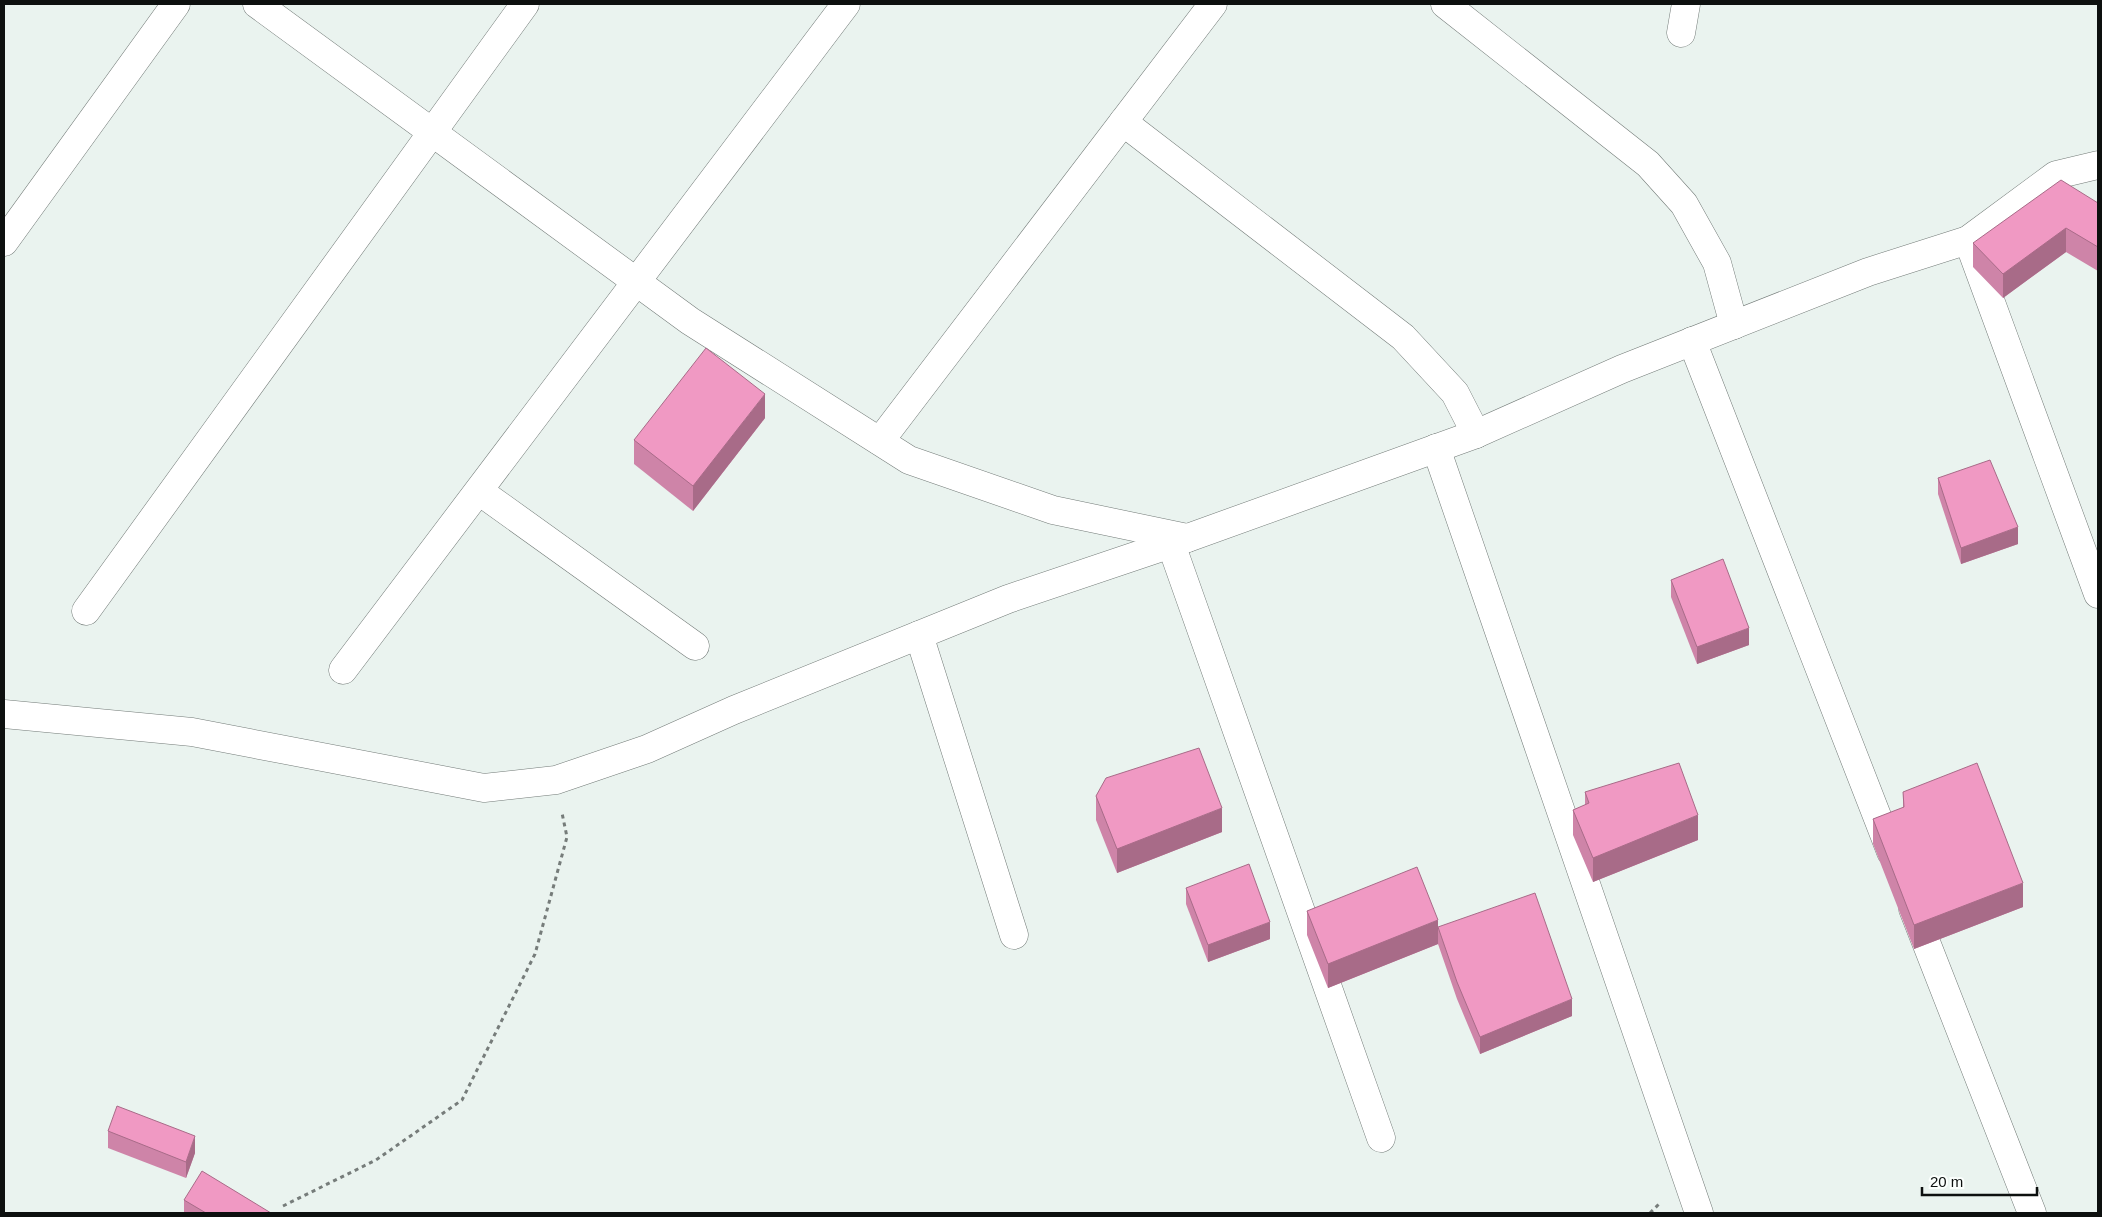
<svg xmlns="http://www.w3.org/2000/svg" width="2102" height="1217" font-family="Helvetica,sans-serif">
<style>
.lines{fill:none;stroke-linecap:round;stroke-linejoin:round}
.minor-casing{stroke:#737b78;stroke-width:29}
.path{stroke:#767c7a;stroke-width:3;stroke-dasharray:4 4;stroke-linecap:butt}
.minor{stroke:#fff;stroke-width:28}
.wall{fill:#ce84a8}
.shaded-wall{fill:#a86b88}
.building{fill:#f099c3;stroke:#a86b88}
</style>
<rect width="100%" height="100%" fill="#eaf3ef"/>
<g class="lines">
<defs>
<g id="minor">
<path d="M257 4 690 321 909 460 1053 510 1187 538"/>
<path d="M1445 4 1648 164 1684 204 1717 263 1734 325"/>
<path d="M1681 33 1686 4"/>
<path d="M1123 122 1403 337 1455 393 1476 434"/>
<path d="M1968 240 2098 594"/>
<path d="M4 242 176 4"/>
<path d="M1692 341 1891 852"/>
<path d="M880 441 1213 4"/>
<path d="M1436 448 1699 1213"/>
<path d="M479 491 695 646"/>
<path d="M1171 544 1381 1138"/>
<path d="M86 611 525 4"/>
<path d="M919 635 1014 935"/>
<path d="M343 670 846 4"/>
<path d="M4 714 192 732 484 788 556 780 647 749 734 710 1008 599 1171 544 1476 434 1622 369 1868 272 1968 240 2056 175 2098 165"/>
<path d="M1913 909 2032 1213"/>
</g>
</defs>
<use href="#minor" class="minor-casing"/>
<g class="path">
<path d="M283 1206 376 1160 462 1100 535 954 567 837 562 813"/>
<path d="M1650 1213 1660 1203"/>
</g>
<use href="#minor" class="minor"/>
</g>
<g class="wall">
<path d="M2098 203V271L2066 252 2003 298 1973 267V243Z"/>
<path d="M765 418 693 511 634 464V440Z"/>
<path d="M1938 478 2018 544 1961 564 1938 494Z"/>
<path d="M1671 580 1749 645 1697 664 1671 597Z"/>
<path d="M1585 792 1698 840 1593 882 1573 835V810L1585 805Z"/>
<path d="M1903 792 2023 907 1914 949 1873 844V819L1903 808Z"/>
<path d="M1096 796 1222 832 1117 873 1096 820Z"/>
<path d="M1186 888 1270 939 1208 962 1186 904Z"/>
<path d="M1307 911 1438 927 1572 1016 1480 1054 1457 999 1438 944 1328 988 1307 935Z"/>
<path d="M108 1131 195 1153 186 1178 108 1148Z"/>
<path d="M184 1200 271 1213H184Z"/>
</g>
<g class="shaded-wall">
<path d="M2066 228V252L2003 298V274Z"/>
<path d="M765 394V418L693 511V486Z"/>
<path d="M2018 527V544L1961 564V548Z"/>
<path d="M1749 628V645L1697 664V647Z"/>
<path d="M1222 808V832L1117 873V849Z"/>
<path d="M1698 815V840L1593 882V858Z"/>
<path d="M2023 883V907L1914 949V925Z"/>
<path d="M1438 920V944L1328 988V964Z"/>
<path d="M1270 922V939L1208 962V945Z"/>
<path d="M1572 999V1016L1480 1054V1037Z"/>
<path d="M195 1136V1153L186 1178V1162Z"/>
</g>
<g class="building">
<path d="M2061 180 2098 203V247L2066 228 2003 274 1973 243Z"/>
<path d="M706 348 765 394 693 486 634 440Z"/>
<path d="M1990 460 2018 527 1961 548 1938 478Z"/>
<path d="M1723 559 1749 628 1697 647 1671 580Z"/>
<path d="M1199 748 1222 808 1117 849 1096 796 1106 778Z"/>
<path d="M1679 763 1698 815 1593 858 1573 810 1589 803 1585 792Z"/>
<path d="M1977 763 2023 883 1914 925 1873 819 1904 807 1903 792Z"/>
<path d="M1249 864 1270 922 1208 945 1186 888Z"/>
<path d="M1417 867 1438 920 1328 964 1307 911Z"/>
<path d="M1535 893 1572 999 1480 1037 1457 982 1438 927Z"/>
<path d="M117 1106 195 1136 186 1162 108 1131Z"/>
<path d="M202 1171 271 1213H206L184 1200Z"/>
</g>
<rect width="2102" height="1217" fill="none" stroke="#0d100f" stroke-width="10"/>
<path d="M1922 1187v8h115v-8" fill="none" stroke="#0d100f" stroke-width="2.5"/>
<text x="1930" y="1187" font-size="15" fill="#0d100f" stroke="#fbfffd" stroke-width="4" paint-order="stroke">20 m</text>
</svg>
